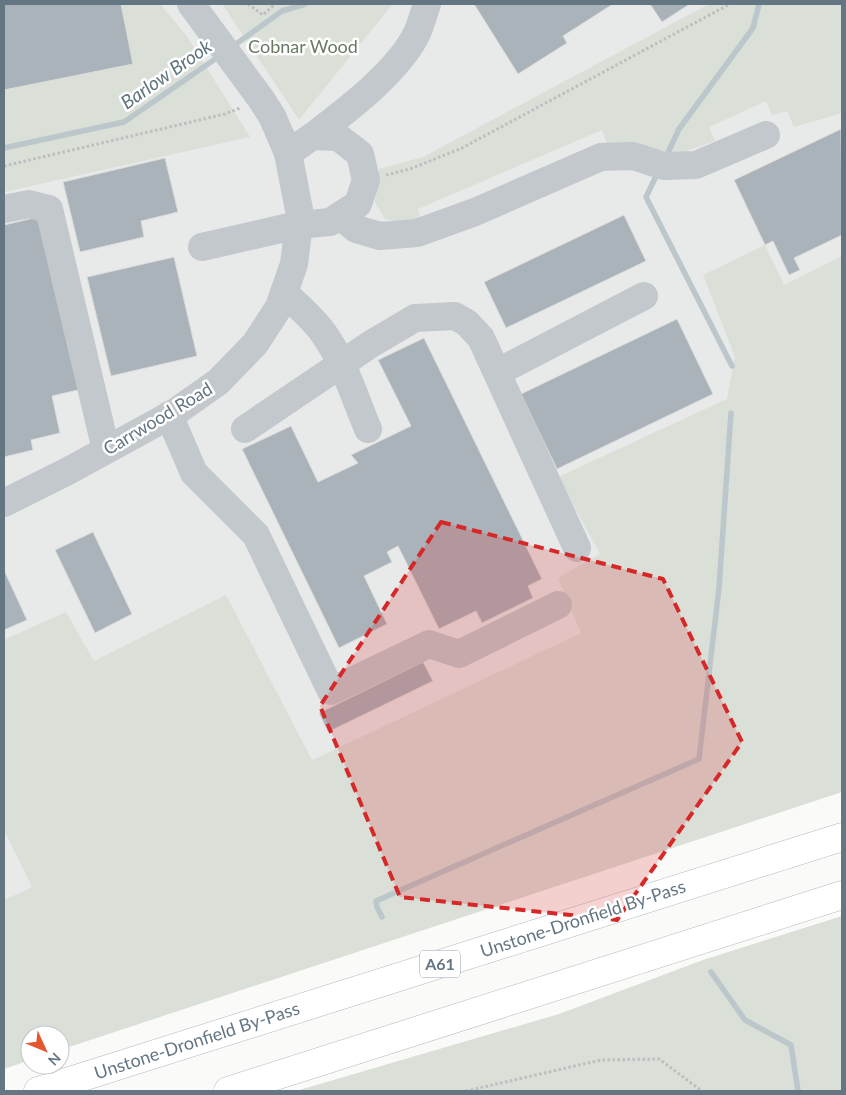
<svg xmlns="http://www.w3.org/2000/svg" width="846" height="1095" font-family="Lato,sans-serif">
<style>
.built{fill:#e8e9e9}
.green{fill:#dadfd7}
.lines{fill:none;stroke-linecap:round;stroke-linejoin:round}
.stream{stroke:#bbc7cb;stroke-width:5.5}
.building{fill:#aab3b9;stroke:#dcdcda}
.highway-casing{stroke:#b4b9bd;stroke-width:29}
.path{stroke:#bbbfc2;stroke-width:3;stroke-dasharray:2.5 2.5;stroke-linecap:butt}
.minor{stroke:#c3c8cc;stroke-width:28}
.highway{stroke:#fff;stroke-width:28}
.marked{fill:#d62828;fill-opacity:0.2;stroke:#d62828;stroke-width:4;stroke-dasharray:10 6;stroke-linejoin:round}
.labels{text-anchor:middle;stroke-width:5;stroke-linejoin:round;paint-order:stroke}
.shield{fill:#fff;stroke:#939fa8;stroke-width:1}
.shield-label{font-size:16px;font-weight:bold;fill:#657683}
.park-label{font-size:18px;fill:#687a64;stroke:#fff}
.street-label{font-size:18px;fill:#657683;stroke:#fff}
.water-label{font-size:19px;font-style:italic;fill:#60757c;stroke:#fff}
</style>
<rect width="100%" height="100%" fill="#fafaf8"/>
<path class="built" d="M4 4H222L299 120 393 4H780L842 87V529L690 582 312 760 4 900Z"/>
<g class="green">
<path d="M121 4H160L186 35 250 137 4 192V90L133 64Z"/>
<path d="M222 4H393L299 120Z"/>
<path d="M709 4H842V113L794 127 787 111 772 115 766 101 709 127 715 141 681 153 607 144 602 130 418 209 421 222 407 223 385 219 375 202 379 169 423 157Z"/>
<path d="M765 245 784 285 842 256V792L60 1050V1035H30V1060L4 1069V900L32 887 4 830V640L66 612 94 661 226 595 312 760 581 633 558 578 600 554 558 477 727 399 735 357 703 275Z"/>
<path d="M842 916V1091H296L559 1014 703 960Z"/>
</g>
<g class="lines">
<g class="stream">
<path d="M232 47 282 11 305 4"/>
<path d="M4 148 124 122 221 55"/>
<path d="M665 159 679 129 753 28 759 4"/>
<path d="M658 172 646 197 732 366"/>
<path d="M382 917 377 907 376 901 699 759 719 588 731 413"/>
<path d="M711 972 745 1020 791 1045 798 1091"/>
</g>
</g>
<g class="building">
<path d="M4 4H121L133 64 4 90Z"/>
<path d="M474 4H613L563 36 567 43 518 74Z"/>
<path d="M650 4H690L662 22Z"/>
<path d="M841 129 842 235 794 258 800 270 789 275 773 241 765 245 734 180Z"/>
<path d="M165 158 178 212 141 221 144 237 80 252 63 182Z"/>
<path d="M624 215 646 261 506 328 484 282Z"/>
<path d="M42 216 82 389 52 396 60 433 31 440 33 450 4 457V225Z"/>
<path d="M174 257 197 356 111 376 87 277Z"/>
<path d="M677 319 713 394 557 469 521 394Z"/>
<path d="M424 338 542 579 528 586 533 598 482 623 476 611 439 629 398 546 387 552 392 562 364 576 387 624 339 648 242 449 291 426 318 482 358 463 351 455 411 426 378 360Z"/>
<path d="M93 532 132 614 95 633 55 550Z"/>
<path d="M4 570 27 620 4 630Z"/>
<path d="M423 662 433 681 328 732 319 713Z"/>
</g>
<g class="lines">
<defs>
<g id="highway">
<path d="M38 1091 842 837"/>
<path d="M228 1091 842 895"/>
</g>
</defs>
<use href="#highway" class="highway-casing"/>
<g class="path">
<path d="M248 4 263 15 275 4"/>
<path d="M4 166 225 114 240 108"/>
<path d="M386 175 410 169 462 148 730 4"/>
<path d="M466 1091 601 1060 659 1059 702 1091"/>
</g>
<g class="minor">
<path d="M313 136C346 111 399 71 417 33 421 24 424 13 427 4"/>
<path d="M4 209 29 204 49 209 106 450"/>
<path d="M340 216 356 229 380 236 417 233 475 212 601 157 633 156 664 166 696 165 766 135"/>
<path d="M202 247 298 225 330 222 358 204 366 180 360 154 338 137 313 136 288 153"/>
<path d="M284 293C298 306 313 318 324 334 344 362 355 398 368 429"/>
<path d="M498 372 644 296"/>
<path d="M169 415 194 473 256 535 331 691 429 644 459 654 558 605"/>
<path d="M245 429 371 344 415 318 455 316 467 323 481 338 577 548"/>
<path d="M4 503 68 471 174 413 218 382 255 344 279 307 294 264 300 215 288 153 272 116 261 99 191 4"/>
</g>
<use href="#highway" class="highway"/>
</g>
<path class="marked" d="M441 522 663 579 742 742 617 920 400 897 320 706Z"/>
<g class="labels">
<rect class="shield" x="420" y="950.5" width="40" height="27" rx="4"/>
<g class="shield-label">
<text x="440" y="970">A61</text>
</g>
<g class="park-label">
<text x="303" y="53">Cobnar Wood</text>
</g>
<g class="street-label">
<text transform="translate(158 419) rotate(-31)" y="6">Carrwood Road</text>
<text transform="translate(583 919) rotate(-18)" y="6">Unstone-Dronfield By-Pass</text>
<text transform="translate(197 1041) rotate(-18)" y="6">Unstone-Dronfield By-Pass</text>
</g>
<g class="water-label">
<text transform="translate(166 74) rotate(-35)" y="7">Barlow Brook</text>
</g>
</g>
<rect width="846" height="1095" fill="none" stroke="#657683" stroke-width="10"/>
<g transform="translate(45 1050) rotate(134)"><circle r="24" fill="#ffffff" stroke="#c1c8cd"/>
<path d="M0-4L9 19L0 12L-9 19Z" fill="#e4572e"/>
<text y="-8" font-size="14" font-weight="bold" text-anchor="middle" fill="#657683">N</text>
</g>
</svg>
